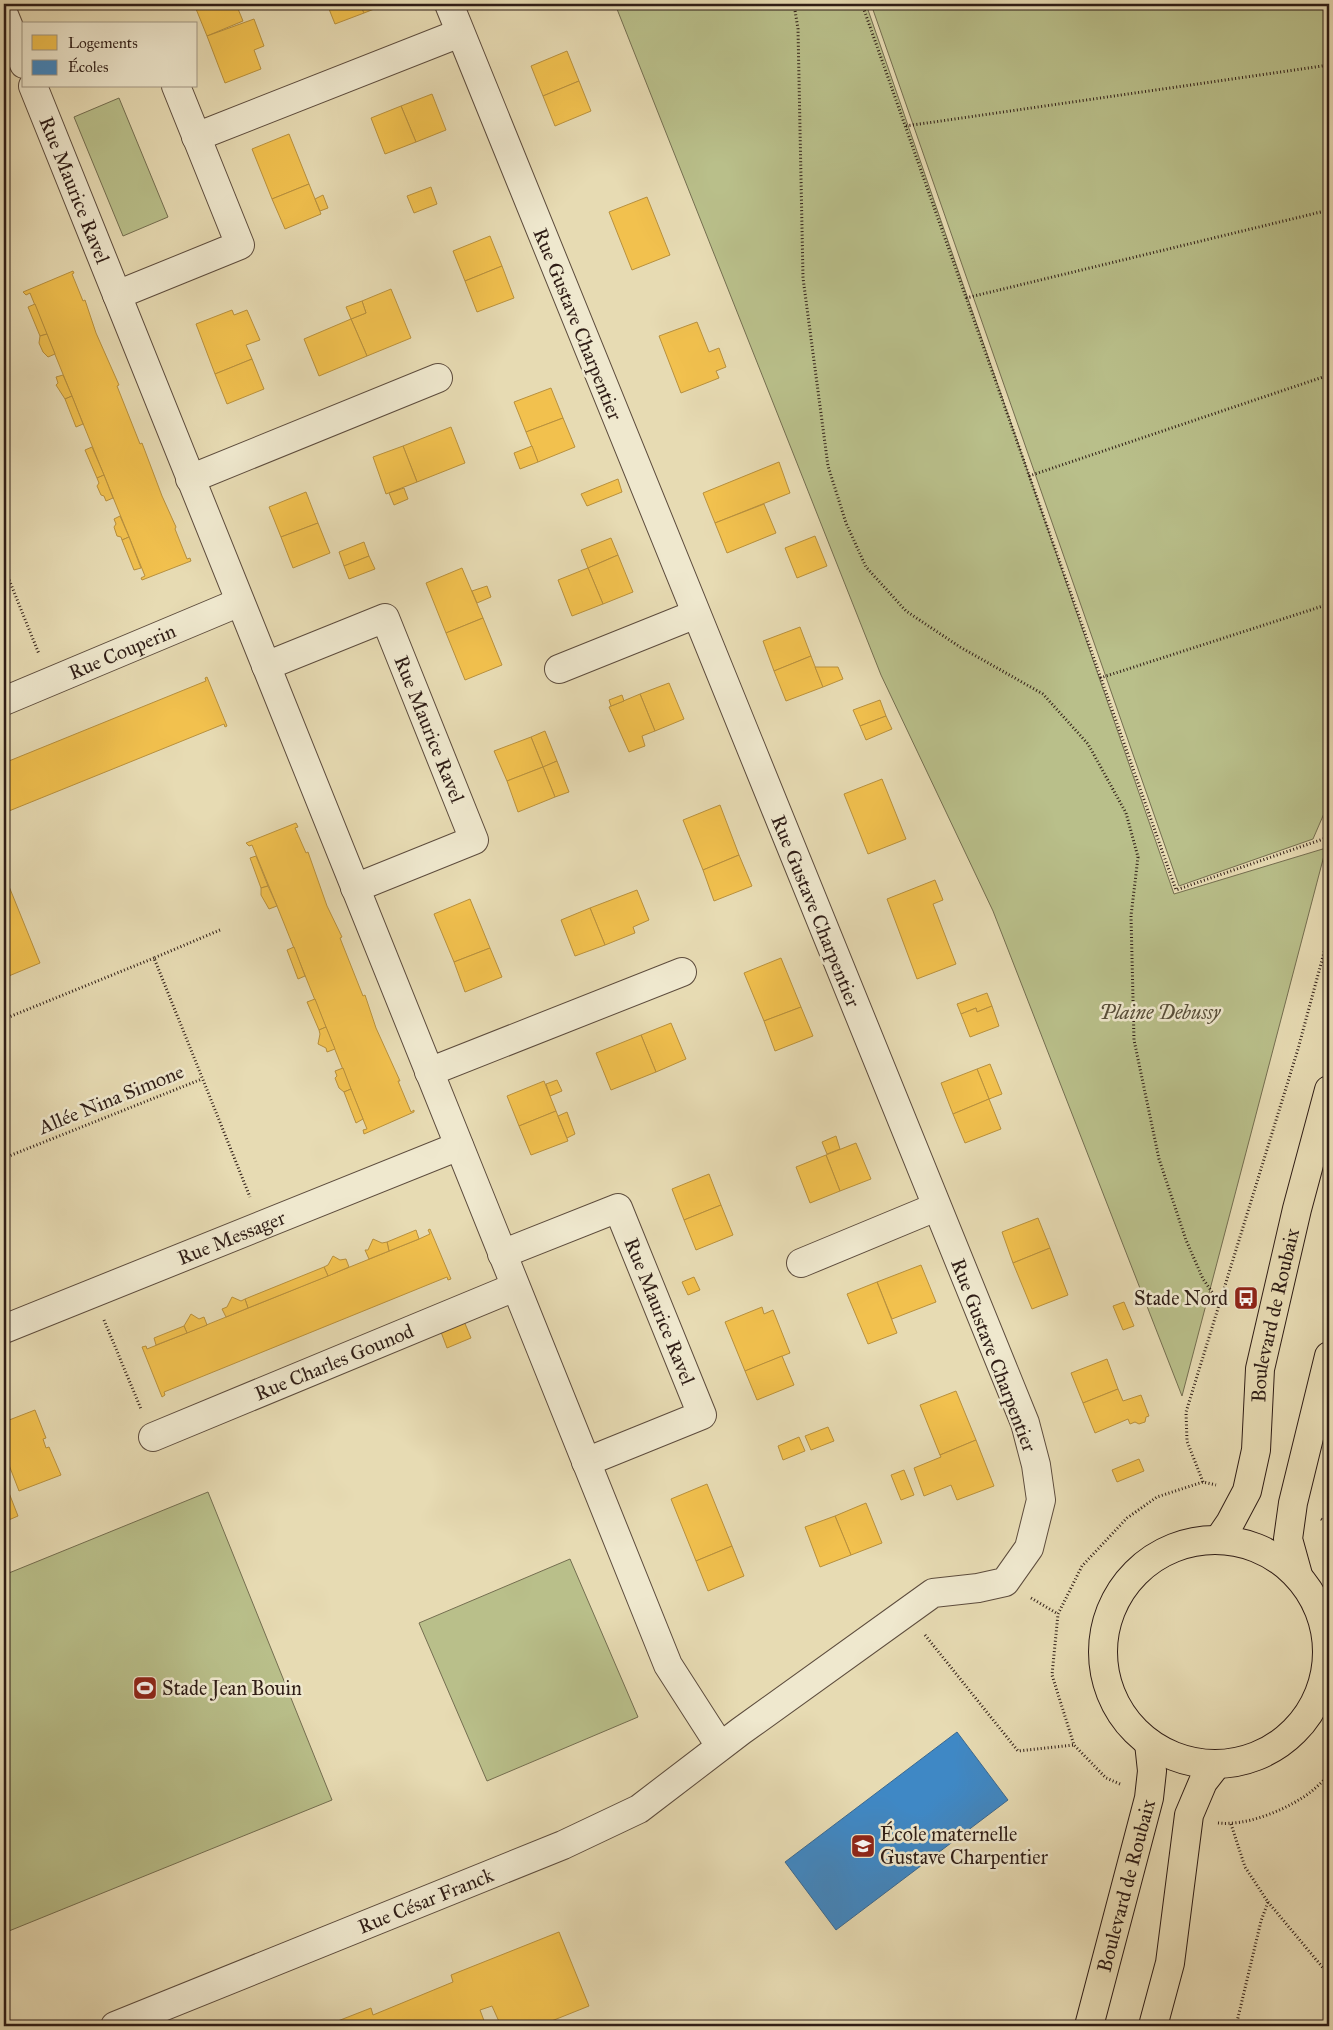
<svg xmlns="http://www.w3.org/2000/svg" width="1333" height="2030" font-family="'IM FELL Great Primer',serif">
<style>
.green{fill:#b9bf8a;stroke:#746e50}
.homes{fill:#f2c14e;stroke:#b8903d}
.schools{fill:#3f88c5;stroke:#3a6890}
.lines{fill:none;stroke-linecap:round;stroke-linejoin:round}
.minor-casing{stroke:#5d4c3d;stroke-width:30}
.major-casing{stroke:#2f1d16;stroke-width:30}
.path{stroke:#2f1d16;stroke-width:3;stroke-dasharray:1 2.5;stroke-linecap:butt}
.minor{stroke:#efe8ce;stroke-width:28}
.major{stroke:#e7dbb3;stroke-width:28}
.labels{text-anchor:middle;stroke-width:5;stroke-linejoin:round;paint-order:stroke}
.street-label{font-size:20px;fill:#2f1d16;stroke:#efe8ce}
.park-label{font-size:20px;font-style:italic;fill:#584e39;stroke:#efe8ce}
.poi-label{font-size:20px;fill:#2f1d16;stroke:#efe8ce;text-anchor:start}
</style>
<rect width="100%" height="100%" fill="#e7dbb3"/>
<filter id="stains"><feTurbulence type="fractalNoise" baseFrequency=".004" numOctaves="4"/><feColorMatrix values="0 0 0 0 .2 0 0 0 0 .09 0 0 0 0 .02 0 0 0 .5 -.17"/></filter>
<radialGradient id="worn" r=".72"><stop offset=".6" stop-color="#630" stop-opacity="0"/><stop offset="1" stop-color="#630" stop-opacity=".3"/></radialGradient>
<g class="green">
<path d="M615 4H866L1174 894 1326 848 1182 1396 993 911 881 675Z"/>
<path d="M871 4H1329V802L1313 839 1179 886Z"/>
<path d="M119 98 168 217 123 236 74 117Z"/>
<path d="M208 1492 332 1800 4 1933V1575Z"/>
<path d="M570 1559 638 1717 487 1781 419 1623Z"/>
</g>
<g class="homes">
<path d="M194 4H236L243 21 207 36Z"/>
<path d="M327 4H360L364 13 335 24Z"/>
<path d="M360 4H387L364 13Z"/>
<path d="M254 19 264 46 254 50 261 69 225 83 207 36Z"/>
<path d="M567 51 579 81 543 96 531 66Z"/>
<path d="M579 81 591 111 555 126 543 96Z"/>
<path d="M432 94 446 130 416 142 401 106Z"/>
<path d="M401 106 416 142 385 154 371 118Z"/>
<path d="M289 134 309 184 272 199 252 149Z"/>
<path d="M309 184 321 214 285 229 272 199Z"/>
<path d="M431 187 437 204 414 213 407 196Z"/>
<path d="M323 195 328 208 320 211 315 199Z"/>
<path d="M647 197 670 255 632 270 609 212Z"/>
<path d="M490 236 502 266 465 281 453 251Z"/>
<path d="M502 266 514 298 477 312 465 281Z"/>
<path d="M73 271 74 273 72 274 83 301 85 300 96 333 119 385 117 386 140 444 142 443 162 496 176 527 175 529 187 559 190 558 191 561 142 580 141 578 145 576 30 293 26 295 23 292Z"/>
<path d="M391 289 411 338 367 356 351 319 366 313 362 301Z"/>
<path d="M362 301 366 313 351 319 346 307Z"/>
<path d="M35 304 47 334 40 336 28 307Z"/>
<path d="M232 310 234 315 247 310 260 340 246 345 252 359 215 374 196 324Z"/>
<path d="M351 319 367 356 319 376 304 339Z"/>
<path d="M697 322 709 352 719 348 726 367 716 371 719 378 681 393 659 336Z"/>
<path d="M47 334 55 354 48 357 43 352 39 343 40 336Z"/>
<path d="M252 359 264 389 227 404 215 374Z"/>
<path d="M63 375 72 396 65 399 56 385 58 383 56 377Z"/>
<path d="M551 388 563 418 526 432 514 402Z"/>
<path d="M72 396 83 424 76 427 65 399Z"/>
<path d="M563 418 575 447 538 462 526 432Z"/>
<path d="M451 427 465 463 417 482 403 446Z"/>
<path d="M403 446 417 482 386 494 373 457Z"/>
<path d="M532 446 538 462 520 469 514 453Z"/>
<path d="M92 447 104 475 97 478 85 450Z"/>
<path d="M779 462 790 493 715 523 703 493Z"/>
<path d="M104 475 113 498 106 501 104 496 101 495 97 486 99 483 97 478Z"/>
<path d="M618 479 622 492 587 506 581 494Z"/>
<path d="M404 488 408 499 394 505 389 493Z"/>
<path d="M306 492 318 523 281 537 269 507Z"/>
<path d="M764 504 776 533 727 553 715 523Z"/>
<path d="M120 516 129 537 122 540 121 537 117 536 114 527 116 524 114 519Z"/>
<path d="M318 523 330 553 293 568 281 537Z"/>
<path d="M815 536 827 566 797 578 785 548Z"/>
<path d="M129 537 141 568 134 570 122 540Z"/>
<path d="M611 538 618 555 588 568 581 550Z"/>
<path d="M364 542 369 556 344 566 339 552Z"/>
<path d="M618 555 633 592 603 604 588 568Z"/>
<path d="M369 556 375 569 349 579 344 566Z"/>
<path d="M462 568 483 618 446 633 426 583Z"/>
<path d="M588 568 603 604 572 616 558 580Z"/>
<path d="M487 586 491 597 477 603 472 591Z"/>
<path d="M483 618 502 665 465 680 446 633Z"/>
<path d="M800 627 811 656 774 671 763 641Z"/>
<path d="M811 656 823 687 786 701 774 671Z"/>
<path d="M815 667H838L843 679 823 687Z"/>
<path d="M207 677 227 726 225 727 224 724 4 813V763L206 681 205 678Z"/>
<path d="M669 683 684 719 655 731 640 694Z"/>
<path d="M640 694 655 731 642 736 645 746 629 752 609 707Z"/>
<path d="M622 695 624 701 611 706 609 700Z"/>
<path d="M880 700 886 716 860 726 853 710Z"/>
<path d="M886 716 892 729 866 740 860 726Z"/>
<path d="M545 731 557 761 543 767 531 737Z"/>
<path d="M531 737 543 767 507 781 494 751Z"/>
<path d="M557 761 569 792 555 797 543 767Z"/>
<path d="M543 767 555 797 518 812 507 781Z"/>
<path d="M882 779 906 839 868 854 844 794Z"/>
<path d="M720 805 739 855 703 870 683 820Z"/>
<path d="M296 823 298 827 295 828 306 853 308 852 327 906 342 937 340 938 363 996 365 995 376 1028 400 1081H398L411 1112 414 1110V1112L364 1134 363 1130 367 1129 277 906 252 845 249 846 246 843Z"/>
<path d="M739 855 752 886 714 901 703 870Z"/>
<path d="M256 856 268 886 261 888 250 858Z"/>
<path d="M4 874 40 963 4 978Z"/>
<path d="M935 880 943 900 933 904 956 964 917 979 887 899Z"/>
<path d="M268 886 277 906 269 909 261 895V888Z"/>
<path d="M637 890 649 920 633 927 635 933 605 945 590 908Z"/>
<path d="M470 899 490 948 454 962 434 914Z"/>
<path d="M590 908 605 945 575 956 561 920Z"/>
<path d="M294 947 305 976 298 979 287 950Z"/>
<path d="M490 948 502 977 465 992 454 962Z"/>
<path d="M781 958 801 1007 764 1021 744 973Z"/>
<path d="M987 993 992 1006 977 1012 976 1008 961 1014 957 1004Z"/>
<path d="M315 999 326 1027 319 1030 307 1002Z"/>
<path d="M992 1006 999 1026 970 1037 961 1014 976 1008 977 1012Z"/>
<path d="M801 1007 813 1036 775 1051 764 1021Z"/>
<path d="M671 1023 686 1059 656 1072 641 1035Z"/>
<path d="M326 1027 335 1049 327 1052 326 1048 318 1044 320 1034 319 1030Z"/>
<path d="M641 1035 656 1072 611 1090 596 1053Z"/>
<path d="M990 1064 1002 1094 989 1099 977 1069Z"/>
<path d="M343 1068 351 1089 344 1092 339 1088 335 1078 337 1076 335 1071Z"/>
<path d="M977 1069 989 1099 953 1114 941 1083Z"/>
<path d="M557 1080 562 1091 550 1096 546 1084Z"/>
<path d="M544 1081 556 1111 519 1126 507 1096Z"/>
<path d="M351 1089 363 1119 356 1123 344 1092Z"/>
<path d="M989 1099 1001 1129 965 1143 953 1114Z"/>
<path d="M556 1111 568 1141 531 1155 519 1126Z"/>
<path d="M567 1112 575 1134 567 1138 558 1116Z"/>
<path d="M836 1136 840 1149 827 1154 822 1142Z"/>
<path d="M856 1143 871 1179 840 1191 826 1155Z"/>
<path d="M826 1155 840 1191 810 1203 796 1167Z"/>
<path d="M709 1174 721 1205 684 1220 672 1189Z"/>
<path d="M721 1205 733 1235 696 1250 684 1220Z"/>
<path d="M1038 1218 1050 1248 1013 1263 1002 1232Z"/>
<path d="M430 1229 451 1279 448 1280 447 1277 164 1392 165 1395 162 1397 142 1347 146 1346 147 1349 419 1239 430 1234 428 1230Z"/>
<path d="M416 1230 419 1239 389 1251 387 1242Z"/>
<path d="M373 1239 382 1243 387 1242 389 1251 369 1259 365 1250H368Z"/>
<path d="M1050 1248 1068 1295 1032 1309 1013 1263Z"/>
<path d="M333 1256 340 1260 346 1259 349 1267 328 1276 324 1267 328 1265Z"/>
<path d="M921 1265 936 1302 892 1319 877 1282Z"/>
<path d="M324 1267 328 1276 248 1308 245 1299Z"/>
<path d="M694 1277 700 1290 688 1295 682 1282Z"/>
<path d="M877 1282 897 1333 868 1344 847 1294Z"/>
<path d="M232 1297 241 1301 245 1299 248 1308 226 1317 222 1309 227 1307Z"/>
<path d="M1124 1302 1134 1326 1123 1330 1113 1306Z"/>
<path d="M762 1307 764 1314 773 1310 790 1353 745 1371 725 1322Z"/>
<path d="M191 1314 199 1319 204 1317 207 1325 187 1333 184 1326Z"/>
<path d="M461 1314 471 1338 447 1348 438 1324Z"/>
<path d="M184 1326 187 1333 156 1345 154 1338Z"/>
<path d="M782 1356 794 1385 757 1400 745 1371Z"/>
<path d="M1107 1359 1118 1389 1083 1403 1071 1373Z"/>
<path d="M1118 1389 1123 1401 1141 1395 1149 1416 1146 1417 1145 1422 1139 1424 1135 1422 1130 1424 1128 1419 1095 1433 1083 1403Z"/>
<path d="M956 1391 976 1440 940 1455 920 1405Z"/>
<path d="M35 1410 46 1438 43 1439 46 1448 49 1447 61 1475 19 1491 9 1465 4 1467V1422Z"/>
<path d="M828 1427 834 1441 811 1450 805 1436Z"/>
<path d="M799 1437 805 1451 783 1460 778 1446Z"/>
<path d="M976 1440 994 1486 957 1500 951 1485 924 1496 914 1468 941 1457 940 1455Z"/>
<path d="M1139 1459 1144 1471 1117 1482 1112 1470Z"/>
<path d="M904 1470 914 1495 901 1500 891 1475Z"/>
<path d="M4 1480 18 1516 4 1522Z"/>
<path d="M707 1484 732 1546 696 1561 671 1499Z"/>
<path d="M866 1503 882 1543 851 1555 835 1516Z"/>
<path d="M835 1516 851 1555 820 1567 805 1527Z"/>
<path d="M732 1546 744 1576 708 1591 696 1561Z"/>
<path d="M559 1932 589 2006 539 2026H501L492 2006 480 2010 486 2026H325L371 2008 373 2015 453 1982 451 1975Z"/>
</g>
<path class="schools" d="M957 1732 1008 1800 836 1930 785 1862Z"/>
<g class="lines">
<defs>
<g id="minor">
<path d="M4 15 24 64"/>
<path id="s1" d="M33 86 668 1665 720 1746"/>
<path d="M196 137 460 33"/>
<path d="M117 295 240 245 176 86"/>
<path d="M190 479 438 378"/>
<path id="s2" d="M266 666 385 618 474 840 355 888"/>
<path d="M559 669 696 614"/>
<path id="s3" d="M4 701 240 602"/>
<path d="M429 1072 682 972"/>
<path id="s4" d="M502 1254 618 1208 702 1415 586 1462"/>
<path d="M801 1263 936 1207"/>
<path id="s5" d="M4 1329 459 1146"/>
<path id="s6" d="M153 1437 515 1287"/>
<path id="s7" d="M115 2026 563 1845 639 1809 741 1731 933 1593 978 1588 1005 1582 1029 1548 1041 1500 1036 1465 1025 1423 449 4"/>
</g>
<g id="major">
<path id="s8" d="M1219 1539 1230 1523 1247 1491 1256 1450 1260 1369 1297 1209 1329 1090"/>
<circle cx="1215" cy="1652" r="112"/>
<path d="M1298 1575 1288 1539 1293 1503 1329 1356"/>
<path id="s9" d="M1089 2026 1149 1798 1152 1771 1149 1743"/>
<path d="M1153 2026 1170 1963 1189 1815 1203 1782 1217 1764"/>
</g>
</defs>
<use href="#minor" class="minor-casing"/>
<use href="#major" class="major-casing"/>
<g class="path">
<path d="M794 4 798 29 803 278 828 466 846 523 866 567 906 611 960 647 1043 694 1088 744 1126 813 1138 857 1131 916 1134 1040 1159 1159 1186 1240 1203 1279 1219 1302"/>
<path d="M862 4 1176 890 1329 837"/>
<path d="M906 126 1329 65"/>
<path d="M966 298 1329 210"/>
<path d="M1029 476 1329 375"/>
<path d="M4 567 39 654"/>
<path d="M1100 678 1329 604"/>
<path d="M220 930 154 958 250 1197"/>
<path d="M4 1019 154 958"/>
<path d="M4 1158 202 1079"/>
<path d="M104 1320 141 1409"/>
<path d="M1203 1482 1187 1441 1186 1412 1298 1049 1329 934"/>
<path d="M1321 1519 1329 1524"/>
<path d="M1031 1598 1058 1614"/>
<path d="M925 1635 1018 1751 1074 1745"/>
<path d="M1120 1784 1106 1778 1074 1745 1052 1675 1058 1614 1082 1566 1127 1518 1157 1497 1203 1482 1216 1485"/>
<path d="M1218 1823C1245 1826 1280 1812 1302 1798 1312 1792 1321 1783 1329 1775"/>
<path d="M1231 1824 1245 1867 1268 1902 1261 1921 1236 2026"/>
<path d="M1268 1902 1329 1975"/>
</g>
<use href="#minor" class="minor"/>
<use href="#major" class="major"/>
</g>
<defs>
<symbol id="bus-square" viewBox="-11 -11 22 22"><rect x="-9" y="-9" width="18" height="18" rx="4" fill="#8f2418" stroke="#efe8ce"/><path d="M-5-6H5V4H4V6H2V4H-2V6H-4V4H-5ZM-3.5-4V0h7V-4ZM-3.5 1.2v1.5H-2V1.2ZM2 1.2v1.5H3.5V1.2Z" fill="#fff"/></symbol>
<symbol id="stadium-square" viewBox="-11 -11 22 22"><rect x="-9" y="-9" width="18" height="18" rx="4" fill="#8f2418" stroke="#efe8ce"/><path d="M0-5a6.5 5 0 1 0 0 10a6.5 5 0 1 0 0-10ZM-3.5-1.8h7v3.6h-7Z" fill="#fff"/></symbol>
<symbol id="school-square" viewBox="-11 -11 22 22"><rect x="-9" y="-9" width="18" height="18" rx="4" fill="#8f2418" stroke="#efe8ce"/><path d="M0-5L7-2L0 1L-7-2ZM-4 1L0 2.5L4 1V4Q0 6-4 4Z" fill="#fff"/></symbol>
</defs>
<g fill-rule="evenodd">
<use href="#bus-square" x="1232" y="1284" width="28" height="28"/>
<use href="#stadium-square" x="131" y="1674" width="28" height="28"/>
<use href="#school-square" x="849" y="1832" width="28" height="28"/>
</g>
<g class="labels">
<g class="street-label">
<text dy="7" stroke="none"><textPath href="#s1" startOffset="112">Rue Maurice Ravel</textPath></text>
<text transform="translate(578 324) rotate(68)" y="7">Rue Gustave Charpentier</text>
<text dy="7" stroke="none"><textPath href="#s3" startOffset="128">Rue Couperin</textPath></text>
<text dy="7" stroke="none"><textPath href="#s2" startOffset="248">Rue Maurice Ravel</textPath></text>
<text transform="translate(816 911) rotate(68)" y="7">Rue Gustave Charpentier</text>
<text transform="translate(111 1099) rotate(-22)" y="7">Allée Nina Simone</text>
<text dy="7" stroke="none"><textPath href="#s5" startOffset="245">Rue Messager</textPath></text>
<text dy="7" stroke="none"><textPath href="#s4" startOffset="236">Rue Maurice Ravel</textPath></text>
<text dy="7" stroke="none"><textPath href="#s8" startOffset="234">Boulevard de Roubaix</textPath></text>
<text transform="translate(994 1355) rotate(69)" y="7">Rue Gustave Charpentier</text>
<text dy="7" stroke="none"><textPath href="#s6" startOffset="196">Rue Charles Gounod</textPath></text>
<text dy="7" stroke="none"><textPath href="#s9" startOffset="145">Boulevard de Roubaix</textPath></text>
<text dy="7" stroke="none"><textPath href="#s7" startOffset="335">Rue César Franck</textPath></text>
</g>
<g class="park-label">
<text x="1160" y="1019">Plaine Debussy</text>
</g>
<g class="poi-label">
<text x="1228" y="1305" text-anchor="end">Stade Nord</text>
<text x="162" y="1695">Stade Jean Bouin</text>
<text x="880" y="1841">École maternelle<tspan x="880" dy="23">Gustave Charpentier</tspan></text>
</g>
</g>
<rect width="1333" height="2030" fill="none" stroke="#e7dbb3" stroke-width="20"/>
<rect x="5" y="5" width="1323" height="2020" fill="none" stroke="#2f1d16" stroke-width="2.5"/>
<rect x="10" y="10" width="1313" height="2010" fill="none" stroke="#2f1d16"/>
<rect x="22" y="22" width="175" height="65" fill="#efe8ce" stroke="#a29784"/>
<rect x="32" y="35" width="25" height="15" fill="#f2c14e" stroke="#a29784"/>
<text x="68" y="48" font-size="15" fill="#2f1d16">Logements</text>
<rect x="32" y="60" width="25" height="15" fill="#3f88c5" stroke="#a29784"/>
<text x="68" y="72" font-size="15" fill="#2f1d16">Écoles</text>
<rect width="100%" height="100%" filter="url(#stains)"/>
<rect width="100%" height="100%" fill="url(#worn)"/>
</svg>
